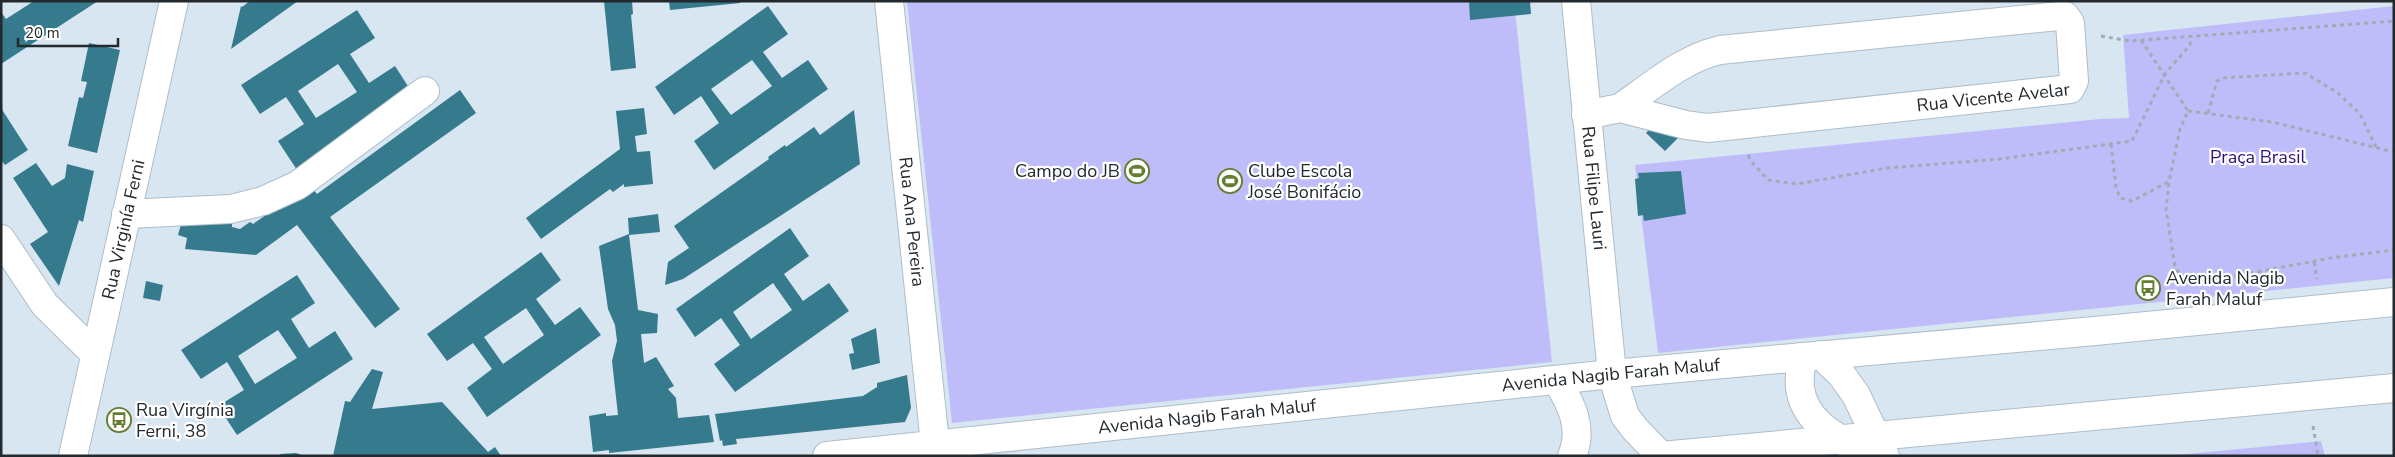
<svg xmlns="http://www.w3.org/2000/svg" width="2395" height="457" font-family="'Nunito Sans',sans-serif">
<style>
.green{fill:#bfbdf9}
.building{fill:#357b8d;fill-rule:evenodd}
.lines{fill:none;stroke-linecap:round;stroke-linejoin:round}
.minor-casing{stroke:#afbdc8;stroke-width:30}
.major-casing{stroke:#afbdc8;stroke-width:30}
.path{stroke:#a0acb5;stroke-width:3;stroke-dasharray:4 4;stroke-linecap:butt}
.minor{stroke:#fff;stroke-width:28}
.major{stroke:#fff;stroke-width:28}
.labels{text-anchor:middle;stroke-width:4.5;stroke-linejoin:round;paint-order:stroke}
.street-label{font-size:18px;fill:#23292d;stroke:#fff}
.park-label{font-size:18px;fill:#2f1277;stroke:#fff}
.poi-label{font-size:18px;fill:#23292d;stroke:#fff;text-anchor:start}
</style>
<rect width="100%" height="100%" fill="#d7e6f1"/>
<g class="green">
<path d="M907 1H1514L1552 362 952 423Z"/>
<path d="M2394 6V278L1658 353 1635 165 2100 119 2129 118 2123 35Z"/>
<path d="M2321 441 2325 456H2167Z"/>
</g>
<g class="building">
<path d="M34 1H98L1 64V12L6 19Z"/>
<path d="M250 1H298L231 49 241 6 242 7Z"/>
<path d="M604 1H632L633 14 631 15 636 68 611 71Z"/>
<path d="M669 1H740V3L670 10Z"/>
<path d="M1469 1H1530L1531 14 1470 20Z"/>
<path d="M768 6 788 34 763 52 782 78 808 60 828 89 714 170 694 141 719 123 701 96 674 115 655 87ZM752 60 772 86 731 115 711 89Z"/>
<path d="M357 10 375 38 350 54 369 83 395 66 413 94 297 170 278 141 304 124 286 97 260 114 241 85ZM338 64 357 92 316 118 298 91Z"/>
<path d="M89 43 120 50 97 153 68 146 79 97 83 98 87 82 81 81Z"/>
<path d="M460 90 476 113 330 217 400 309 375 328 297 225 256 255 185 249 187 238 178 235 183 217 232 223V227L240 229 250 222 253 224 273 210 312 188 317 194Z"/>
<path d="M1 108 28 150 5 165 1 160Z"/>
<path d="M644 108 647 134 635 136 637 152 650 151 653 184 624 187V184L613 192 610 189 541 239 526 218 620 149 616 111Z"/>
<path d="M854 110 860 164 683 279 665 285 668 262 689 248 674 226 769 159 768 157 785 145 786 147 814 127 820 135Z"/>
<path d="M1656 122 1667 126 1678 138 1665 151 1646 133Z"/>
<path d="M36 163 52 186 65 178 67 164 94 171 83 222 79 220 59 286 30 244 48 232 13 178Z"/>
<path d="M1681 171 1686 214 1644 221 1643 215 1638 216 1635 179 1639 178 1638 173Z"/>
<path d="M658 214 660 232 629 235 638 310 658 314 657 333 641 334 644 363 656 357 674 386 668 389 676 398 678 418 709 415 714 442 609 453V450L593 452 589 416 606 413V416L618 415 612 361 617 341 615 325 608 309 599 246 629 234 628 218Z"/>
<path d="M790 228 809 256 784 274 803 301 829 283 849 311 735 392 714 364 740 345 721 318 695 337 676 309ZM773 283 792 310 751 339 733 312Z"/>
<path d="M541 252 561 280 536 299 555 325 580 307 601 335 487 417 467 388 492 369 473 343 447 361 427 334ZM526 308 544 335 503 364 484 337Z"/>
<path d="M297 275 315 303 291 319 309 348 335 331 353 359 237 435 218 406 244 390 227 362 201 379 181 350ZM278 330 297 358 255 384 238 356Z"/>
<path d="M146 281 163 285 160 301 143 298Z"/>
<path d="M876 328 880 363 852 370 849 354 854 353 851 339Z"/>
<path d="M372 369 383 372 372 409 442 402 488 452 495 447 501 456H333L345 401 350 402Z"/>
<path d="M907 375 911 408 905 422 736 439 737 444 723 446 722 440 720 441 715 414 863 396 877 387V383Z"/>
<path d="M296 453 305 456H281L280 454Z"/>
</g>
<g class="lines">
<defs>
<g id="minor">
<path id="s1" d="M889 1 935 444"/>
<path id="s2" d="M1576 1 1612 374"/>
<path id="s3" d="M1586 115 1620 108 1686 125 1708 128 2070 89 2074 81 2070 23 2065 16H2059L1720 50C1682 59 1652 86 1620 108"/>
<path d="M126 214 231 209 263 201 298 185 425 91"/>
<path d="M1 239 45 305 95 354"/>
<path d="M1821 355 1841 374 1856 395 1885 456"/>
<path d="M1801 357C1801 367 1799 378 1800 388 1805 425 1841 439 1869 456"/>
<path id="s4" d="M73 456 174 1"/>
</g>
<g id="major">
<path d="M1612 374 1625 416 1635 429 1661 456"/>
<path d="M1557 380C1571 404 1584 428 1572 456"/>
<path id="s5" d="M827 456 1612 374 2095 331 2394 302"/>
<path d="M1661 456 2394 388"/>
</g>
</defs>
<use href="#minor" class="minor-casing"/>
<use href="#major" class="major-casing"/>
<g class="path">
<path d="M2101 36 2130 41 2394 21"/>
<path d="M2141 40 2188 111 2180 129 2169 182 2166 209 2175 267 2182 277 2192 284 2331 258 2394 250"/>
<path d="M2188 111 2272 122 2394 152"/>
<path d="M2208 113 2217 81 2224 78 2305 73 2338 93 2360 114 2376 147"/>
<path d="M2111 144 2116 187 2120 198 2132 201 2168 182"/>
<path d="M1748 155 1751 161 1768 180 1797 184 1887 168 2000 159 2132 141 2165 74 2190 45 2191 36"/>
<path d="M2314 262 2317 279"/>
<path d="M2313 426 2318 456"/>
</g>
<use href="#minor" class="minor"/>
<use href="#major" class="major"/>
</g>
<defs>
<symbol id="stadium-ring" viewBox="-11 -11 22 22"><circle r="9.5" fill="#fff" stroke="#657d2f" stroke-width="1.5"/><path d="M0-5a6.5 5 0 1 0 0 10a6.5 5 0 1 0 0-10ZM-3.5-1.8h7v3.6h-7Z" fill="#657d2f"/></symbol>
<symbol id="bus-ring" viewBox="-11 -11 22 22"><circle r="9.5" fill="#fff" stroke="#657d2f" stroke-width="1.5"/><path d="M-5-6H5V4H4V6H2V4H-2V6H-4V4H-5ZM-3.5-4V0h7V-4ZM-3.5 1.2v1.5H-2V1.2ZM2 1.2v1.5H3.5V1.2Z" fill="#657d2f"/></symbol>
</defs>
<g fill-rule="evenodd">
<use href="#stadium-ring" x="1123" y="157" width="28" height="28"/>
<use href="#stadium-ring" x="1216" y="167" width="28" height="28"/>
<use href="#bus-ring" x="2134" y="274" width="28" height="28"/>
<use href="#bus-ring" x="105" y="406" width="28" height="28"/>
</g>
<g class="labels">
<g class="street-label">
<text dy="6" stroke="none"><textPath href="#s3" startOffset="412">Rua Vicente Avelar</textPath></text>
<text dy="6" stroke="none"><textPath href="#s2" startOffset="188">Rua Filipe Lauri</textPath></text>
<text dy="6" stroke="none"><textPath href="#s1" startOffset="222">Rua Ana Pereira</textPath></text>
<text dy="6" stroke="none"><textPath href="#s4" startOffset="232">Rua Virginía Ferni</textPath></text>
<text dy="6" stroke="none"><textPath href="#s5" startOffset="788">Avenida Nagib Farah Maluf</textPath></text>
<text dy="6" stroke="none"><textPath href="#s5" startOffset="382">Avenida Nagib Farah Maluf</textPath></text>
</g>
<g class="park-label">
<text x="2258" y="163">Praça Brasil</text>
</g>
<g class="poi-label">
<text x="1120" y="177" text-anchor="end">Campo do JB</text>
<text x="1248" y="177">Clube Escola<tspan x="1248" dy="21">José Bonifácio</tspan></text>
<text x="2166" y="284">Avenida Nagib<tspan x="2166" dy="21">Farah Maluf</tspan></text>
<text x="136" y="416">Rua Virgínia<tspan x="136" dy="21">Ferni, 38</tspan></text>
</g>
</g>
<rect width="2395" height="457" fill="none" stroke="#23292d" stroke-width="5"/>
<path d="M18 38v8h100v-8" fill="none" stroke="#23292d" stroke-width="2.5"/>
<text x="25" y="38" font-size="15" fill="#23292d" stroke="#ffffff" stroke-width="4" paint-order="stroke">20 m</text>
</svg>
